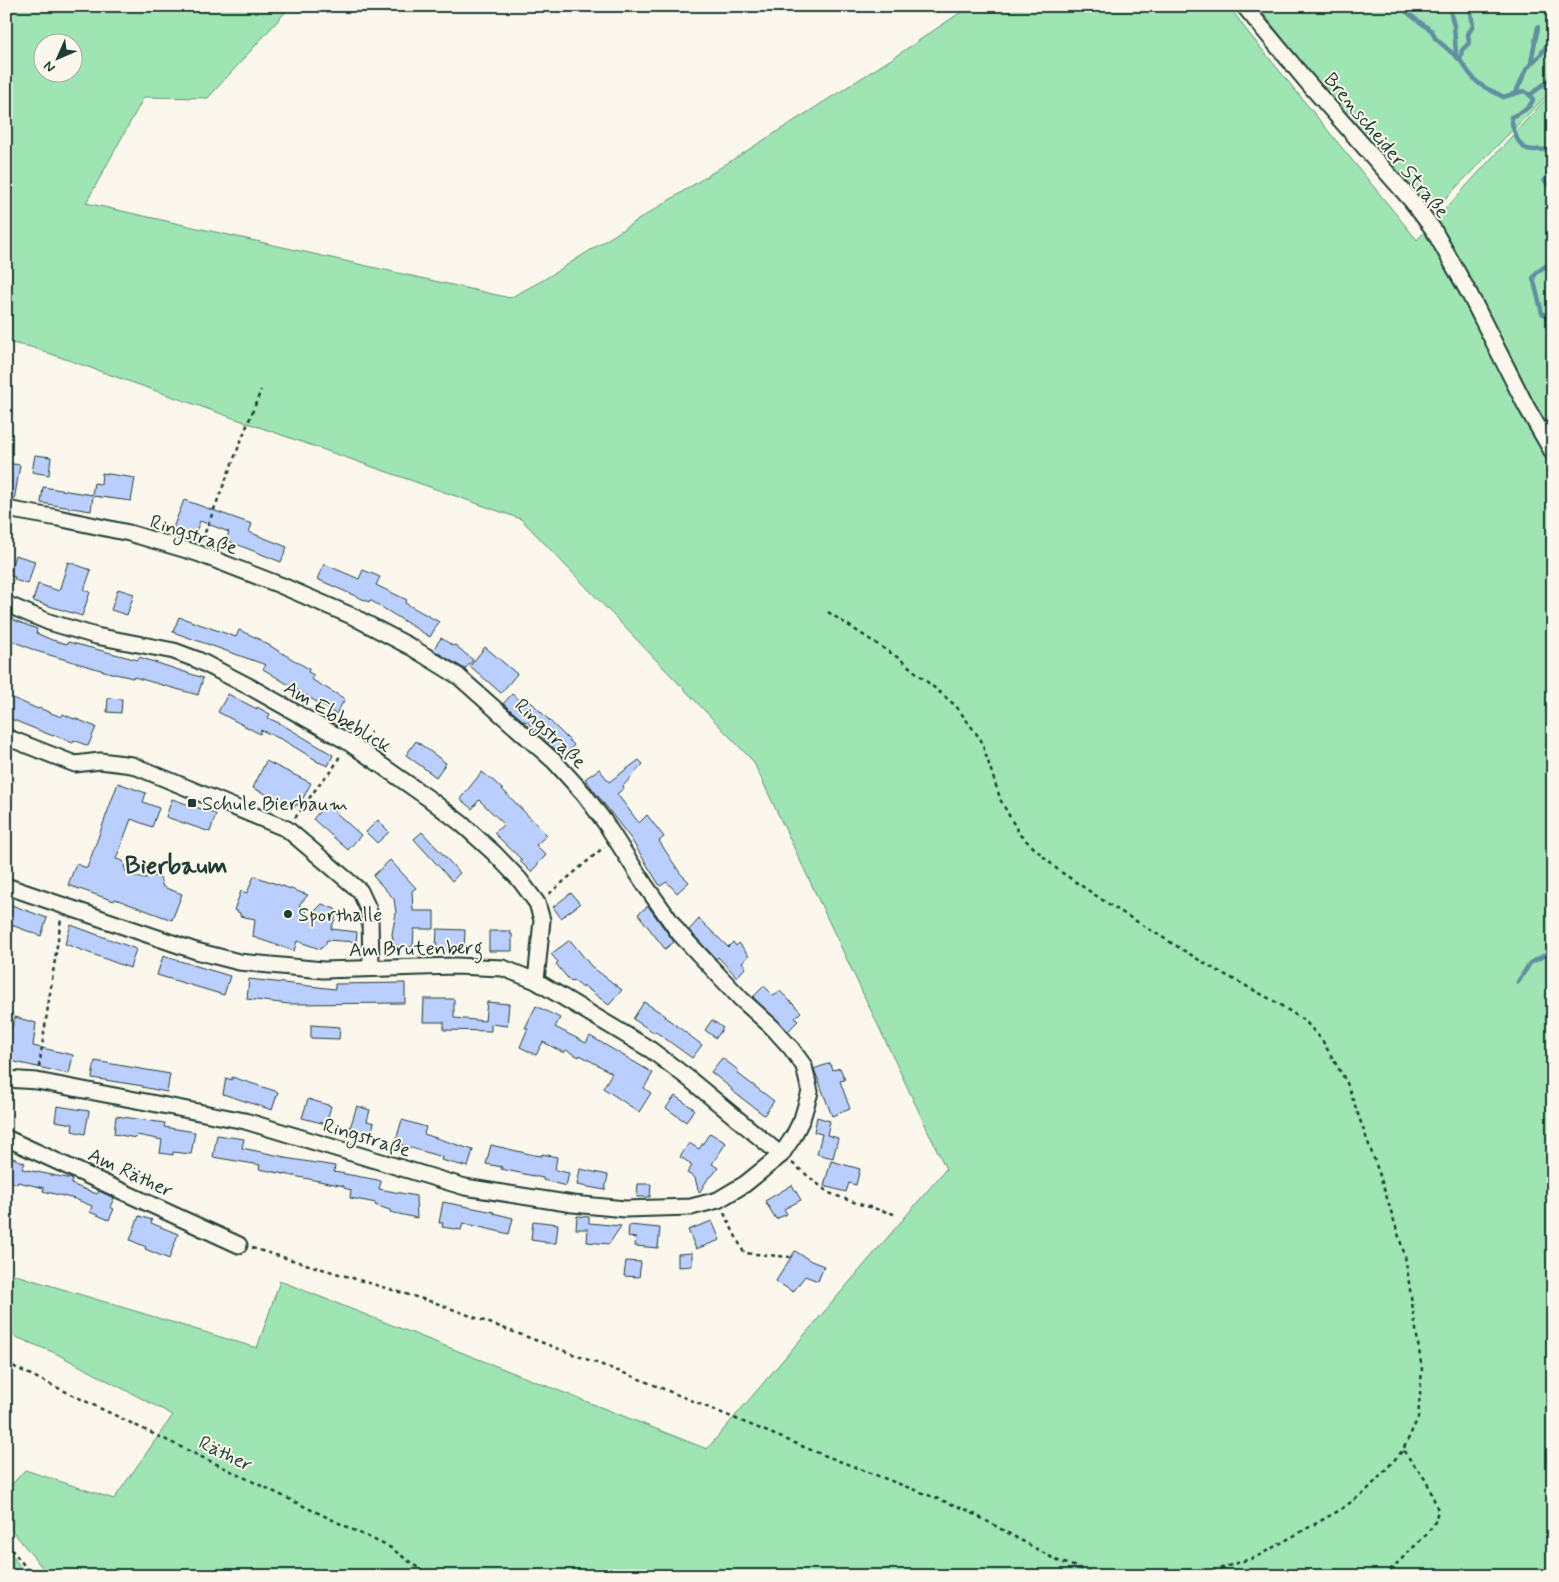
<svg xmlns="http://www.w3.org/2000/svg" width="1559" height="1582" font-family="Mynerve,sans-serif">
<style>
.green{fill:#9ee5b3;stroke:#5e9174;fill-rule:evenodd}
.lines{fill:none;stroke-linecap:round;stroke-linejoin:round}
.stream{stroke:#618fa2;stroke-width:4.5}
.building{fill:#bbcfff;stroke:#1f3d34}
.street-casing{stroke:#1f3d34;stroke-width:19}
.path{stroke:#1f3d34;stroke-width:2.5;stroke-dasharray:4 4;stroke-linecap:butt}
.street{stroke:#fbf7ec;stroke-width:15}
.poi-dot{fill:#1f3d34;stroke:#fbf7ec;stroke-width:2}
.labels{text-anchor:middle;stroke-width:4;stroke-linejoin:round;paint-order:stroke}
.street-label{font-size:20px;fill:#1f3d34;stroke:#fbf7ec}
.poi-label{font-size:20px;fill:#1f3d34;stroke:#fbf7ec;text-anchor:start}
.district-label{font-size:25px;font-weight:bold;fill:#1f3d34;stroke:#fbf7ec}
</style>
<rect width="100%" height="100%" fill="#fbf7ec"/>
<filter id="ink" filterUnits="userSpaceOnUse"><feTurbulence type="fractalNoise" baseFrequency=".02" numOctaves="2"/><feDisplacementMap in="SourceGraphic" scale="10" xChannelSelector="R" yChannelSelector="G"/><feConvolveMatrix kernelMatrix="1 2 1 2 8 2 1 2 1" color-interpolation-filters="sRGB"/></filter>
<g filter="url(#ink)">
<g class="green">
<path d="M6 6H291L208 98 144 97 86 203 510 298 545 279 893 58 970 6H1229L1247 31 1417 240 1553 91V1576H49L6 1523V1491L25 1470 114 1499 173 1415 55 1353 6 1333V1272L257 1348 280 1281 707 1449 946 1169 753 761 521 519 31 347 6 342ZM42 42H72V72H42Z"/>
<path d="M1257 6H1553V89L1433 211 1310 72Z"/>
<path d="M6 1548 28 1576H6Z"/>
</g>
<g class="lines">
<g class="stream">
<path d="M1405 6 1407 12 1413 17 1432 31 1435 38 1460 60"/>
<path d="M1449 6 1454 26 1456 54"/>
<path d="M1470 6 1473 26 1468 34 1469 43 1462 50 1460 60C1466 68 1472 79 1481 85 1488 90 1496 92 1503 97L1524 91 1530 95 1533 100C1528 111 1520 112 1511 117 1512 126 1517 146 1527 149 1533 151 1541 149 1547 150L1553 157"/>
<path d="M1531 62 1538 27"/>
<path d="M1516 92 1527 68 1541 54 1553 35"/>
<path d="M1530 95 1548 81 1553 72"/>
<path d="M1553 173 1544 180 1553 190"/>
<path d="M1553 231V232"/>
<path d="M1553 261 1537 272 1533 278 1542 313 1553 319"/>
<path d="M1518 982 1530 963 1553 951"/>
</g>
</g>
<g class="building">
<path d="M35 455 51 457 49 475 32 472Z"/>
<path d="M6 463 20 465 14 501 6 500Z"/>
<path d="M102 473 135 478 131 501 93 496 91 511 41 503 43 487 92 495 94 483 101 484Z"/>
<path d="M184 500 252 524 249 532 287 547 281 562 226 540 229 532 200 521 194 536 173 528Z"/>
<path d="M15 555 35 561 28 584 14 580 15 577 9 575Z"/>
<path d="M68 562 91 570 84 590 90 592 82 616 33 601 38 584 59 591Z"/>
<path d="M324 564 359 579 363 570 380 577 376 585 407 600 405 603 439 622 430 637 370 600 369 602 317 579Z"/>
<path d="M118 589 134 594 127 615 111 610Z"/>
<path d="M6 617 37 629 36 633 52 640 67 644 68 642 138 660 139 657 203 678 198 695 134 677 133 678 111 673 36 651 6 638Z"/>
<path d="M179 617 236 637 239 630 255 637 309 669 308 672 314 675 311 679 345 699 336 714 263 669 266 665 173 632Z"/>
<path d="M441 638 453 646 455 645 473 660 465 669 433 650Z"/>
<path d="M485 647 517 674 501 693 470 666Z"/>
<path d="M228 694 257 709V707L270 714 268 718 283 725 333 755 328 766 316 761V760L283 740 261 730 260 734 218 712Z"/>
<path d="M512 694 525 705 529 700 574 745 563 757 526 721 525 722 503 704Z"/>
<path d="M6 695 38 709 39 708 61 717 63 714 74 719V718L96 727 88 746 74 740 73 743 54 735 53 736 6 717Z"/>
<path d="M108 698 122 699 121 713 107 712Z"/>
<path d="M416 741 446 763 436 777 406 755Z"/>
<path d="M639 760 643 764 623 786 624 788 617 794 639 823 647 815 664 837 659 841 680 873 689 882 677 893 667 882 660 886 631 839 585 779 599 769 609 782Z"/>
<path d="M266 761 311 783 299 806 296 804 294 808 253 788Z"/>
<path d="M482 772 496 783 547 835 536 845 546 855 531 872 520 861 522 860 494 833 504 824 479 800 472 809 460 799Z"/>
<path d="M118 783 146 793 143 802 159 808 152 827 131 819 116 859 123 861 126 872 143 879 151 875 160 878 163 887 182 894 172 920 115 899 114 901 68 885 76 864 87 868Z"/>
<path d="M172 799 216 814 210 832 166 817Z"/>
<path d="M326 804 361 835 348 850 313 819Z"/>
<path d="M378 820 389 832 377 843 366 832Z"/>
<path d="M422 832 460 873 452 881 414 839Z"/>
<path d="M390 860 416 888 412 891 413 911H434V929H414L413 947 394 946 392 934 396 913 394 899 373 876Z"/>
<path d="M254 876 308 895 299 905 310 916 322 904 335 909 337 914 331 929 357 932 356 942 327 940 325 945 320 949 297 941 294 951 253 937 255 919 240 916V913L234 910 241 891 247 893Z"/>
<path d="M571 893 580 904 561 918 553 907Z"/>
<path d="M6 903 47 918 41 936 6 923Z"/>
<path d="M648 906 674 942 665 949 638 914Z"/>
<path d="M699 919 728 947 733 942 736 946 739 943 749 956 742 962 746 967 737 977 718 957 716 959 689 930Z"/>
<path d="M71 925 136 949 130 968 65 944Z"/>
<path d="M437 929 465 930 464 951 436 950Z"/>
<path d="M489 931H510V934H512V951H489Z"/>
<path d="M570 940 591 966 622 990 609 1005 584 986 583 988 573 980 571 982 556 964 558 962 551 954Z"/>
<path d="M163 956 230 976 224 995 157 975Z"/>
<path d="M249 979 335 989V984L405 983V1003L289 1004 247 999Z"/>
<path d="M764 986 774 996 780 991 801 1012 795 1018 798 1021 788 1031 753 997Z"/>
<path d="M424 999H454V1018L485 1021 487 1002 509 1004 507 1026 491 1024V1031L444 1030V1022H423Z"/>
<path d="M644 1002 666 1016 665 1017 702 1045 692 1058 656 1032 655 1033 633 1019Z"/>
<path d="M536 1006 560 1018 555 1027 586 1043 590 1036 653 1073 644 1088 651 1093 639 1112 603 1088 612 1073 580 1055 579 1057 566 1050 564 1053 543 1042 536 1055 520 1047 528 1028H525Z"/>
<path d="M15 1017 36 1023 33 1046 73 1055 69 1074 6 1060V1032L10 1033Z"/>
<path d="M712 1020 723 1028 716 1038 705 1030Z"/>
<path d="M311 1025 340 1027 339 1039 311 1038Z"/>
<path d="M722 1058 738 1070 737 1073 774 1101 764 1115 731 1090 732 1089 711 1072Z"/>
<path d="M95 1061 170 1074 167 1092 142 1087 143 1086 92 1078Z"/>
<path d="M830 1063 833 1070 840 1068 845 1080 840 1081 850 1109 832 1116 814 1069Z"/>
<path d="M232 1077 278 1092 272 1110 223 1094 226 1078 232 1080Z"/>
<path d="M675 1096 694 1109 686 1122 666 1108Z"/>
<path d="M308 1099 331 1106 326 1124 302 1118Z"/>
<path d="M57 1106 89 1111 85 1134 72 1131 73 1124 55 1121Z"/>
<path d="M357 1106 370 1110 367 1121 374 1123 369 1140 348 1134Z"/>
<path d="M116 1116 165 1123 164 1127 195 1132 191 1154 173 1152V1155L160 1153 162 1140 137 1135 136 1138 114 1134Z"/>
<path d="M817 1117 830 1121 827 1135 838 1138 833 1158 817 1154 822 1134 814 1132Z"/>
<path d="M402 1120 426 1127 424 1134 473 1150 468 1167 441 1160 442 1157 395 1143Z"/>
<path d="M710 1133 726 1143 712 1164 718 1168 712 1176 709 1177 699 1193 695 1178 687 1173 692 1166 689 1164 690 1163 680 1157 689 1143 699 1149Z"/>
<path d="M217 1135 244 1139 242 1148 285 1157V1158L335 1166 334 1172 378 1180 381 1182 379 1189 416 1196 417 1218 390 1212V1210L375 1205 376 1203 350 1198 351 1190 344 1188V1186L259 1169 260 1165 213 1157Z"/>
<path d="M491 1145 534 1155 542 1156V1154L557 1157 555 1170 569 1173 566 1186 543 1180V1178L501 1169 502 1167 486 1164Z"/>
<path d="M6 1155 25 1163 22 1169 72 1179 71 1184 97 1194 99 1191 114 1198 110 1207 114 1209 109 1220 90 1212 92 1206 75 1199 43 1191 44 1188 18 1182 17 1184 6 1180Z"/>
<path d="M831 1161 860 1169 856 1185 849 1183 846 1192 824 1186Z"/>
<path d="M580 1169 608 1175 605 1190 577 1185Z"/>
<path d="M638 1184H651L650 1197H637Z"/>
<path d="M792 1185 801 1200 784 1209 787 1214 776 1219 765 1201Z"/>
<path d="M443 1202 494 1212 493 1213 513 1218 509 1234 463 1223 461 1230 442 1227 443 1223H439Z"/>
<path d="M139 1216 152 1220 151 1223 178 1234 169 1259 145 1249 146 1247 130 1240Z"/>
<path d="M577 1216 589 1217V1223L621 1226 609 1244 587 1242 588 1229H576Z"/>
<path d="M533 1221 558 1224 556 1243H545V1242L531 1240Z"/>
<path d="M712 1221 720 1240 696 1249 688 1230Z"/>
<path d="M629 1225 660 1228 658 1248 635 1246 636 1238 628 1237Z"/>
<path d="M795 1251 811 1261 824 1266 818 1281 805 1276 793 1292 776 1281Z"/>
<path d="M692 1253V1266L678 1267V1254Z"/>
<path d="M626 1261 641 1262 639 1277 624 1276Z"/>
</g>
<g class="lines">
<defs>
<g id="street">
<path d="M1244 6 1308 83 1411 200 1433 229 1470 295 1526 406 1553 453"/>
<path d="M6 509 58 518 129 533 197 553 280 585 352 616 411 647 458 676 555 762 584 794 604 821 645 885 679 933 741 999 772 1027 791 1048 804 1066 810 1092 802 1119 793 1137 781 1155 745 1184 718 1200 691 1207 625 1209 573 1204 465 1187 245 1121 37 1081 6 1079"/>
<path d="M6 604 49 622 96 636 174 651 198 660 252 688 348 742 428 798 462 824 494 853 519 879 537 903 542 920 536 981"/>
<path d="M6 737 75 764 100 761 132 765 287 829 360 891 368 908 370 917 371 968"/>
<path d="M6 886 196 951 239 962 323 970 455 966 503 968 536 981 651 1050 688 1078 781 1155"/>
<path d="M6 1138 239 1245"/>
</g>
</defs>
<use href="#street" class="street-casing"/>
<g class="path">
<path d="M202 540 261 390"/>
<path d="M828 612 900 659 956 706 981 740 1001 801 1020 835 1058 870 1110 905 1209 966 1274 1001 1305 1021 1322 1040 1347 1083 1380 1176 1405 1256 1422 1370 1418 1418 1403 1450 1383 1473 1365 1492 1340 1510 1256 1557 1203 1574 1192 1576"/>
<path d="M295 818 323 779 331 772 341 754"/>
<path d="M549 894 604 847"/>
<path d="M39 1067 61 919"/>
<path d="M792 1163 829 1193 859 1204 894 1214"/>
<path d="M724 1213 744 1253 790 1257"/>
<path d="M252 1248 436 1303 637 1378 821 1454 967 1510 1058 1561 1104 1576"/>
<path d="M6 1363 391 1548 429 1576"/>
<path d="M6 1543 33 1576"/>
<path d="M1384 1576 1426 1535 1435 1522 1438 1510 1427 1482 1403 1450"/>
</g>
<use href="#street" class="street"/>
</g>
</g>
<g class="poi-dot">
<rect x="187" y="798" width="10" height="10" rx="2.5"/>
<circle cx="288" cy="914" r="5"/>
</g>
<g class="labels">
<g class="street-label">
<text transform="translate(1387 145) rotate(50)" y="7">Brenscheider Straße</text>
<text transform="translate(194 534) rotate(18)" y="7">Ringstraße</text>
<text transform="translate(338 716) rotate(31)" y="7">Am Ebbeblick</text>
<text transform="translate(551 733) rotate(44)" y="7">Ringstraße</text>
<text transform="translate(416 948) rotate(-1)" y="7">Am Brutenberg</text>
<text transform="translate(367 1137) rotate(17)" y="7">Ringstraße</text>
<text transform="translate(131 1172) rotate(25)" y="7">Am Räther</text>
<text transform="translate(226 1453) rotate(26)" y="7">Räther</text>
</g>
<g class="poi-label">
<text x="202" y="810">Schule Bierbaum</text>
<text x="298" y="921">Sporthalle</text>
</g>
<g class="district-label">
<text x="176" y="873">Bierbaum</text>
</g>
</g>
<rect width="1559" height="1582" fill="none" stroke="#fbf7ec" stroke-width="25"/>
<rect x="12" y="12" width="1534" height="1557" fill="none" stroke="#1f3d34" stroke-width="2" filter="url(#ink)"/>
<g transform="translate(58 58) rotate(225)"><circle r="24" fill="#fbf7ec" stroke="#a3ada2"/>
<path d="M0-4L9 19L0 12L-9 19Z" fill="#1f3d34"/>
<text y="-8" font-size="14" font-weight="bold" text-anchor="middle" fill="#1f3d34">N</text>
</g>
</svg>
